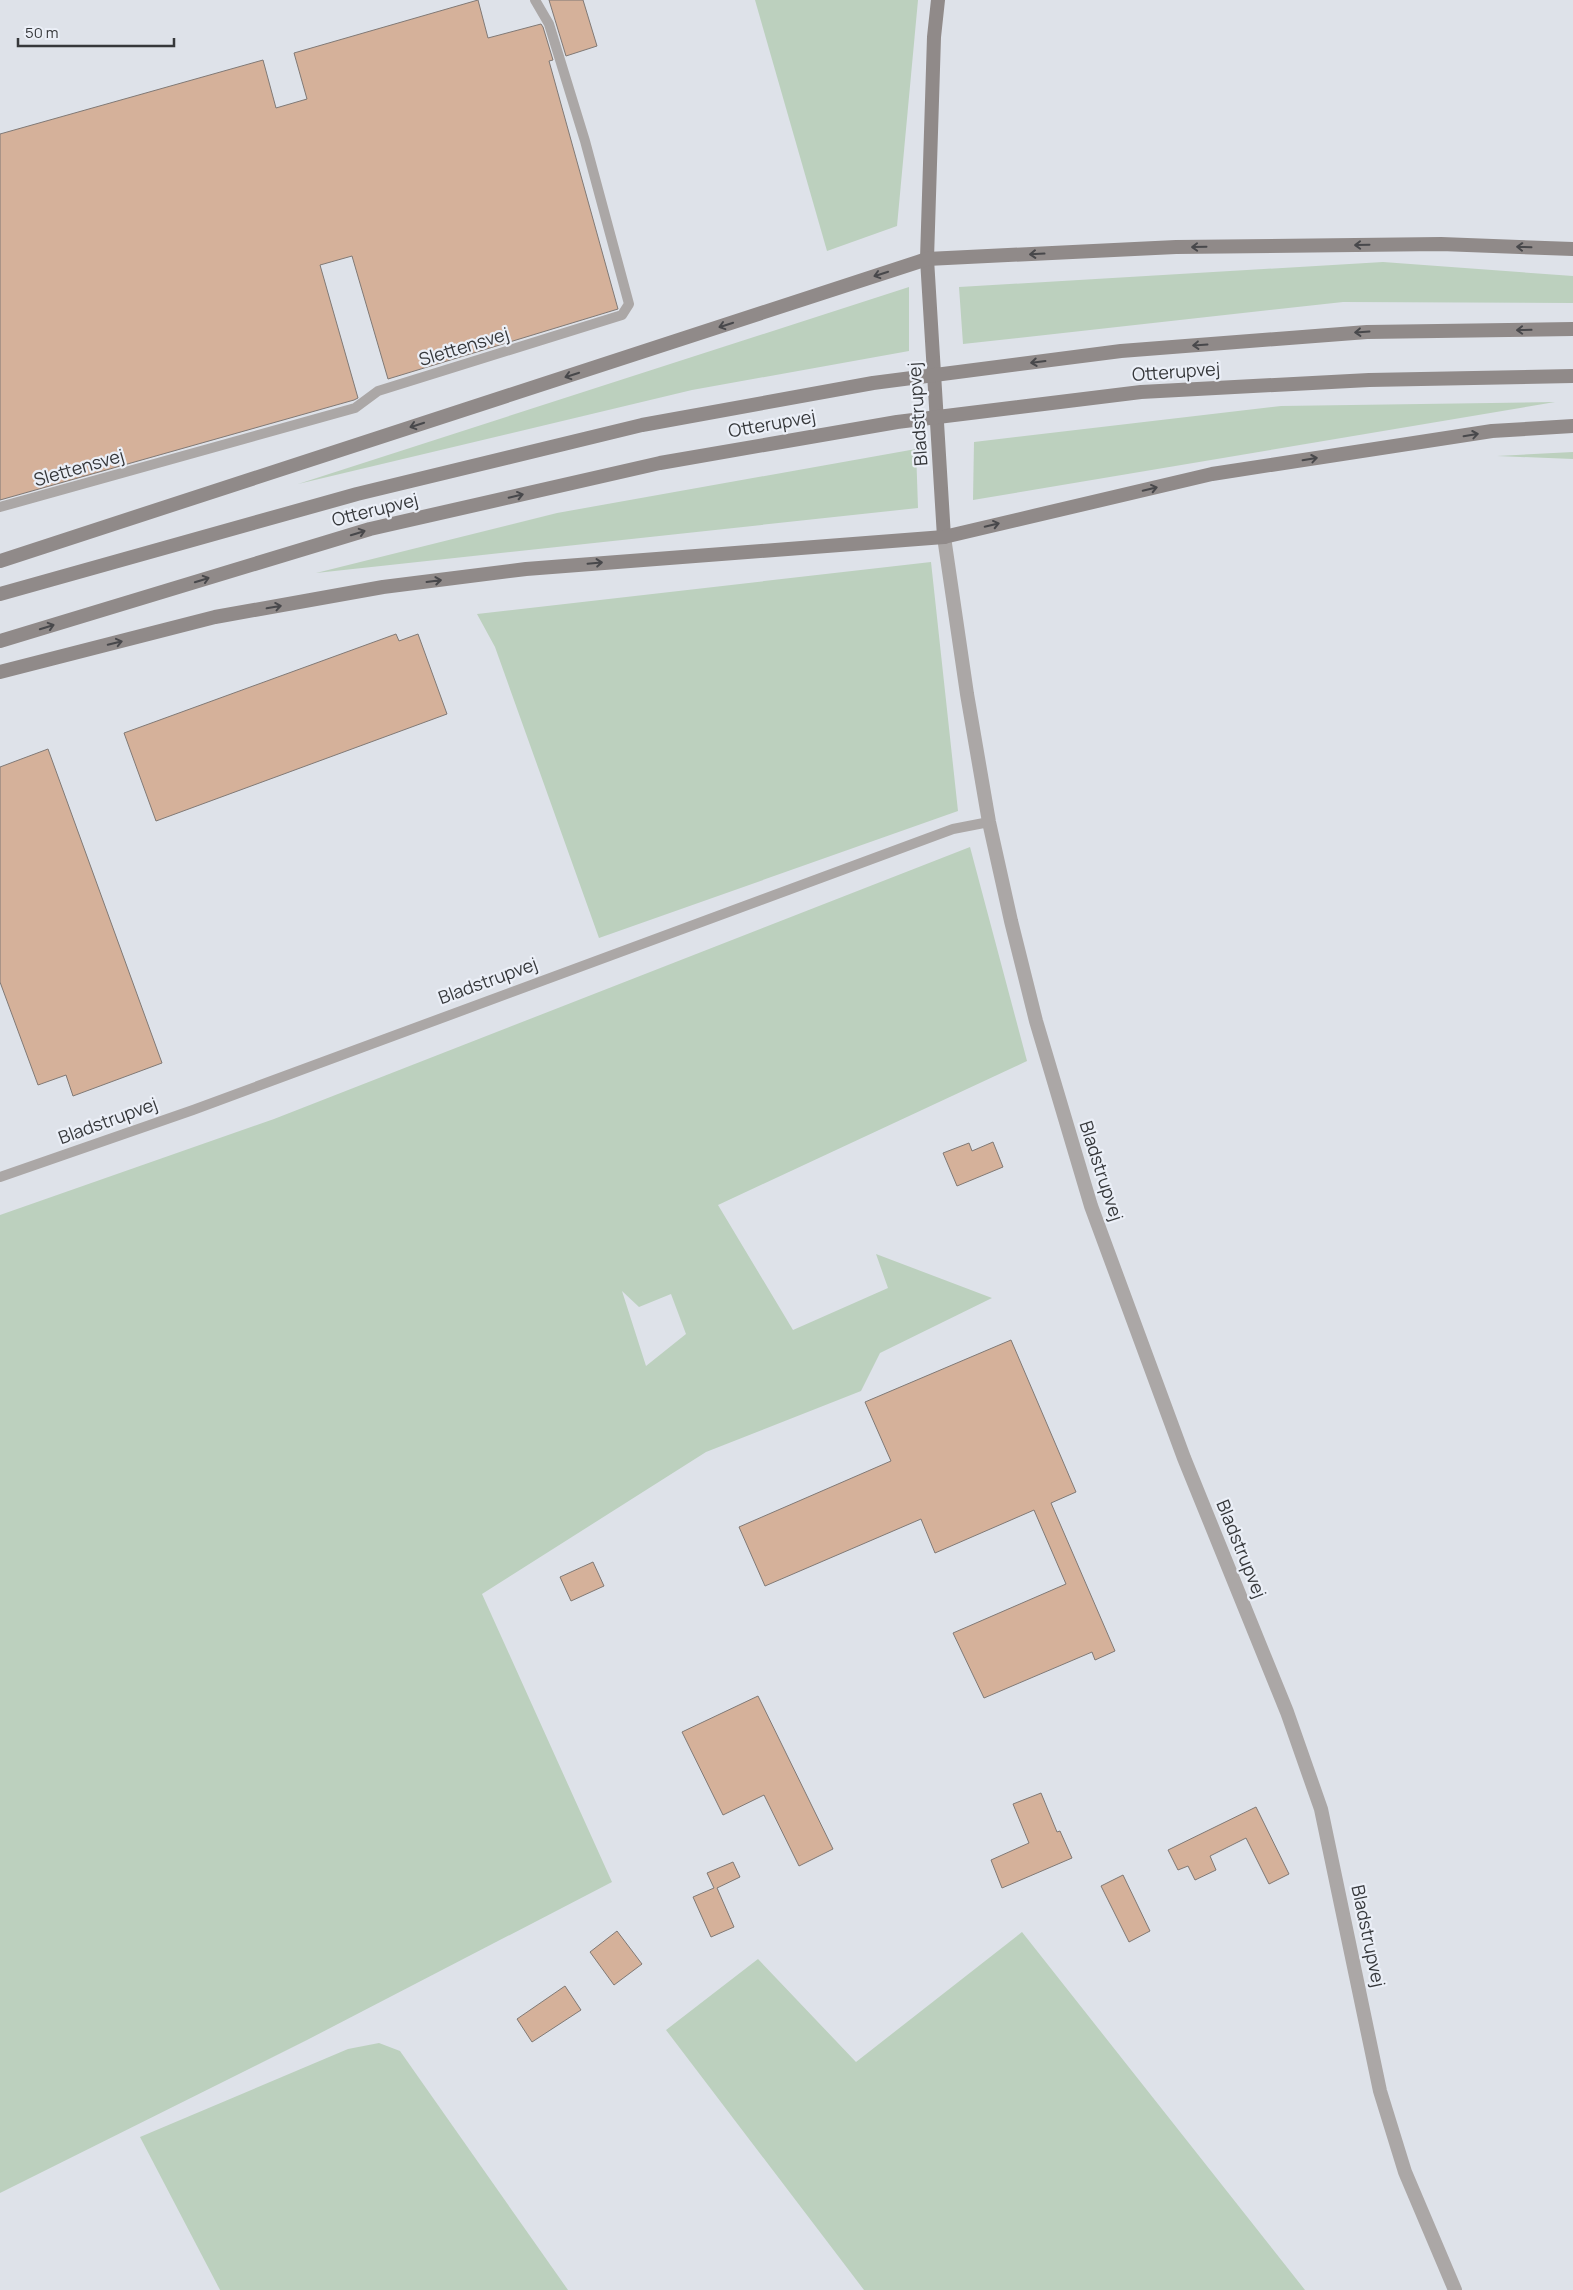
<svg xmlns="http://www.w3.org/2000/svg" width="1573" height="2290" font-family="Manrope,sans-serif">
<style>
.green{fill:#bcd0be;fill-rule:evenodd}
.building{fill:#d5b19a;stroke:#807975}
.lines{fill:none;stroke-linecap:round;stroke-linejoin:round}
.service{stroke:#aba7a6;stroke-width:10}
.tertiary{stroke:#aba7a6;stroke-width:14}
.secondary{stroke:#908a89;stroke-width:14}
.oneway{stroke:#48484b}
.labels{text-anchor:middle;stroke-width:4.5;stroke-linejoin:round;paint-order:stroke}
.street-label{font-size:18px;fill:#36383b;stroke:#ebeff7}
</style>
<rect width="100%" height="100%" fill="#dee2e9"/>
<g class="green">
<path d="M755 0H918L897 226 827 251Z"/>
<path d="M1383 262 1573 276V303L1343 302 963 344 959 287Z"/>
<path d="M909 287V351L692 390 298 484Z"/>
<path d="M1554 402H1555L973 500 974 442 1281 406Z"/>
<path d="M916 449 918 508 316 573 557 513Z"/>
<path d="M1573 452V459L1497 456Z"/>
<path d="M931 562 958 811 599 938 495 647 477 614Z"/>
<path d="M970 847 1027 1061 718 1205 793 1330 888 1288 876 1254 992 1298 880 1353 861 1391 706 1452 482 1594 612 1882 307 2040 0 2193V1215L274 1119ZM622 1291 639 1307 671 1294 686 1334 646 1366Z"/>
<path d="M1022 1932 1305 2290H864L666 2030 758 1959 856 2062Z"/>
<path d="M379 2043 400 2051 568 2290H220L140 2137 348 2049Z"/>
</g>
<g class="building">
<path d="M478 0 488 38 541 24 543 27 553 60 549 61 618 309 388 379 352 256 320 265 358 398 354 400 0 500V134L263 60 276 108 307 99 294 53Z"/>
<path d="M549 0H583L597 46 566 56Z"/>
<path d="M396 634 399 641 418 634 447 714 156 821 124 733Z"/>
<path d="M48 749 162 1063 73 1096 66 1075 38 1085 0 982V767Z"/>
<path d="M993 1142 1003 1167 957 1186 943 1153 969 1143 972 1151Z"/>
<path d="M1011 1340 1076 1492 1051 1503 1115 1651 1095 1660 1092 1652 984 1698 953 1633 1066 1584 1034 1510 935 1553 921 1519 765 1586 739 1527 891 1461 865 1402Z"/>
<path d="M593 1562 604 1586 571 1601 560 1577Z"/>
<path d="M758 1696 833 1849 799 1866 764 1795 723 1815 682 1732Z"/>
<path d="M1041 1793 1057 1832 1060 1831 1072 1858 1002 1888 991 1860 1029 1843 1013 1804Z"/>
<path d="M1256 1807 1289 1874 1269 1884 1246 1838 1210 1856 1216 1870 1195 1880 1188 1866 1178 1870 1168 1850Z"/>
<path d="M733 1862 740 1877 717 1888 734 1927 711 1937 693 1897 714 1888 707 1873Z"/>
<path d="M1123 1875 1150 1931 1129 1942 1101 1886Z"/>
<path d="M617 1931 642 1964 614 1985 590 1952Z"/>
<path d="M565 1986 581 2010 532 2042 517 2019Z"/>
</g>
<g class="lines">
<g class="service">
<path d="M0 507 355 408 378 391 622 315 629 304 585 141 549 24 535 0"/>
<path d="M0 1177 193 1110 953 829 989 822"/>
</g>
<path class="tertiary" d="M944 537 967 694 989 822 1011 921 1036 1021 1091 1206 1184 1458 1287 1712 1321 1809 1380 2091 1405 2172 1455 2290"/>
<g class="secondary">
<path d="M938 0 934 37 927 259 944 537"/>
<path d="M0 561 927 259 1176 247 1441 244 1573 249"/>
<path d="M0 594 357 494 642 425 873 383 1121 351 1367 332 1573 329"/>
<path d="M0 641 370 529 660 463 897 422 1141 392 1369 380 1573 376"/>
<path d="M0 672 215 617 383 587 526 569 944 537 1212 474 1492 431 1573 426"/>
</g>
</g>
<defs><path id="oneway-shaft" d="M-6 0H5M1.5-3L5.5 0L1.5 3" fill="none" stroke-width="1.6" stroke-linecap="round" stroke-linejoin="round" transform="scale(1.25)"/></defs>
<g class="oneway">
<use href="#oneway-shaft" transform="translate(1362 245) rotate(179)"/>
<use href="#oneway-shaft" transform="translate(1199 247) rotate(179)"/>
<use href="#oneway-shaft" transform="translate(1524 247) rotate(-178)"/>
<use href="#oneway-shaft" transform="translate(1037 254) rotate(177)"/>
<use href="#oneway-shaft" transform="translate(881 274) rotate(162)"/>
<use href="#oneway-shaft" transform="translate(726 325) rotate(162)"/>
<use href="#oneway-shaft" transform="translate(1524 330) rotate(179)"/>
<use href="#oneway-shaft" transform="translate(1362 332) rotate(176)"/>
<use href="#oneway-shaft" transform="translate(1200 345) rotate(176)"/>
<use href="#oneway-shaft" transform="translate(1038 362) rotate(173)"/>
<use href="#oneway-shaft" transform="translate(572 375) rotate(162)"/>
<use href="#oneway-shaft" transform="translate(417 425) rotate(162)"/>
<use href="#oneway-shaft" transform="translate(1471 435) rotate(-9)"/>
<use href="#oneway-shaft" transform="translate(1310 459) rotate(-9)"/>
<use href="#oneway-shaft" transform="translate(1150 489) rotate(-13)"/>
<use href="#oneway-shaft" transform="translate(516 496) rotate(-13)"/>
<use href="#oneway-shaft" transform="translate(992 525) rotate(-13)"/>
<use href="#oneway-shaft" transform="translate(358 533) rotate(-17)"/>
<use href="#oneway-shaft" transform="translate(595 563) rotate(-5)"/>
<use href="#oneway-shaft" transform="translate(202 580) rotate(-17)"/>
<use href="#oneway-shaft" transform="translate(434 581) rotate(-7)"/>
<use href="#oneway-shaft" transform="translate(274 607) rotate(-10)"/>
<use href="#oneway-shaft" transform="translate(47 627) rotate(-17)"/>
<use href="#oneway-shaft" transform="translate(115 643) rotate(-14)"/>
</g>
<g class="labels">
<g class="street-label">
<text transform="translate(464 347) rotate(-17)" y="6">Slettensvej</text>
<text transform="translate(1176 372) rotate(-4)" y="6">Otterupvej</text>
<text transform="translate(918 414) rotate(-94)" y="6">Bladstrupvej</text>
<text transform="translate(772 424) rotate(-10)" y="6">Otterupvej</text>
<text transform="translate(79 468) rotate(-16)" y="6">Slettensvej</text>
<text transform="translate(375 510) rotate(-14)" y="6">Otterupvej</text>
<text transform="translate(488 981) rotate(-20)" y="6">Bladstrupvej</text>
<text transform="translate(108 1121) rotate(-20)" y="6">Bladstrupvej</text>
<text transform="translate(1101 1171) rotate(72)" y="6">Bladstrupvej</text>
<text transform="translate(1241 1549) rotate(68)" y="6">Bladstrupvej</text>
<text transform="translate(1368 1936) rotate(78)" y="6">Bladstrupvej</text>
</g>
</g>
<path d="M18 38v8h156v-8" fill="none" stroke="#36383b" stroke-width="2.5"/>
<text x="25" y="38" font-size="15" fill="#36383b" stroke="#ebeff7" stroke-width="4" paint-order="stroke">50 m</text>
</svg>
